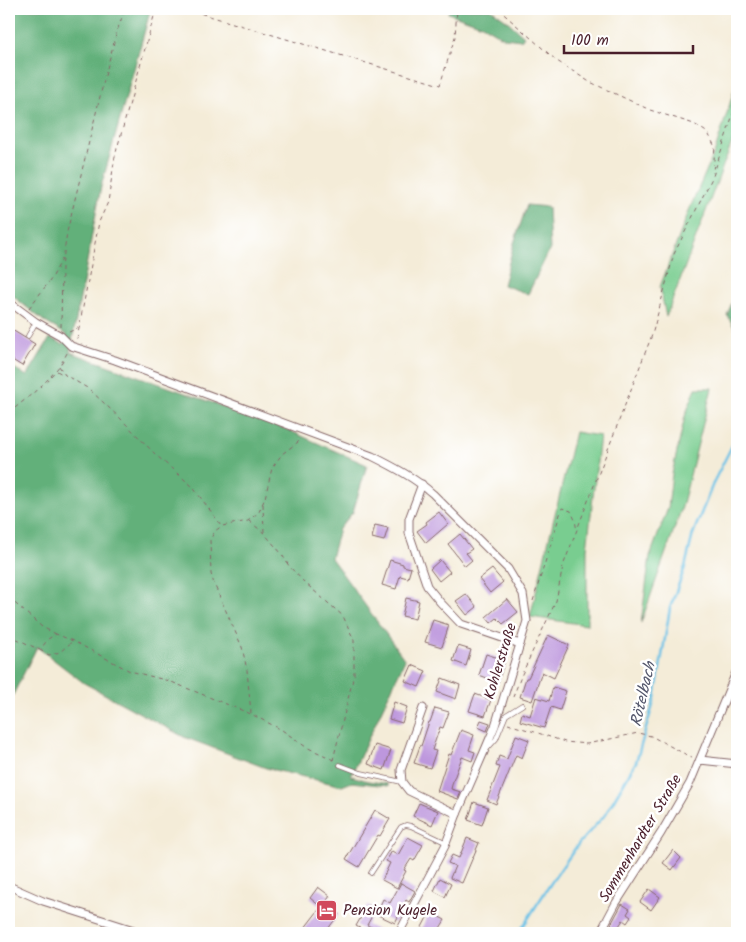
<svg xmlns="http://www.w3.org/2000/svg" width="746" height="942" font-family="Kalam,sans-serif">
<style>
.green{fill:#79cd90;stroke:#62765e}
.forest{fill:#62b07a;stroke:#566852}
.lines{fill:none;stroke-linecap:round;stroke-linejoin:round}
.stream{stroke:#6ac2e7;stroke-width:2.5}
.building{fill:#bd97dd}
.service-casing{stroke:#866768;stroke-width:5.5}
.minor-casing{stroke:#866768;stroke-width:9}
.path{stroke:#866768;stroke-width:1;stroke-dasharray:4 4;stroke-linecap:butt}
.service{stroke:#fff;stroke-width:4}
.minor{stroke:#fff;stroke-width:7}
.labels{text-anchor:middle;stroke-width:5;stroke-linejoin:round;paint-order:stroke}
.street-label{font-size:15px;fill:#4a1f2b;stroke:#fff}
.poi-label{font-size:15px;fill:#4a1f2b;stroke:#fff;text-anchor:start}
.water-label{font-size:16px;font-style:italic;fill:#55586d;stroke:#fff}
</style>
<rect width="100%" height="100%" fill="#fff"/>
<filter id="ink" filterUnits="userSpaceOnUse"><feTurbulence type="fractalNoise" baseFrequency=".02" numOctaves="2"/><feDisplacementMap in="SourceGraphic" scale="10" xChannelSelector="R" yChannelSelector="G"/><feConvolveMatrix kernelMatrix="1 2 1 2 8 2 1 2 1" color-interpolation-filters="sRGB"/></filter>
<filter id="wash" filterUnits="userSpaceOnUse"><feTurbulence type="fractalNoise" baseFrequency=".0096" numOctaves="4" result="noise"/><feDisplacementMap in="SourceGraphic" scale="20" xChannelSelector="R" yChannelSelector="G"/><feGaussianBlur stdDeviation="1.12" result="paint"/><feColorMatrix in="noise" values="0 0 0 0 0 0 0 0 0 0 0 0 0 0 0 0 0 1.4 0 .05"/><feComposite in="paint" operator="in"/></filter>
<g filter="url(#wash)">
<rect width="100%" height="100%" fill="#f4ecd8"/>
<g class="green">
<path d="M737 81V129L666 317 660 287 690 208 715 151Z"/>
<path d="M696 388H712L682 507 641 623 650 556 668 508 672 474 685 416Z"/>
<path d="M575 432 600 436 587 549V625L530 617Z"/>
</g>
<g class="forest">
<path d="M9 9H148L150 12 101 187 70 352 286 429 367 465 353 512 339 529 331 558 405 660 351 776 368 781 388 784V786L352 782 342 786 266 768 184 737 84 683 37 647 9 703V365L27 376 50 338 63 344 67 335 45 322 9 293Z"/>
<path d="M449 9H491L505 19 524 36 521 40 504 38 482 25 448 13Z"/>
<path d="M527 205 548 207 550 249 528 294 503 285 514 243Z"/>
<path d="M737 289V332L727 315Z"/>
</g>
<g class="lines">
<path class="stream" d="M519 933 536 906 553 880 579 843 605 815 636 762 655 698 670 608 685 567 693 534 714 481 737 436"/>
</g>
<g id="blocks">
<g class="building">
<path d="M12 330 35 344 22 366 9 358V335Z"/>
<path d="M439 512 448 524 426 543 417 531 427 524 426 522Z"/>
<path d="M375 525 388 528 384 541 372 538Z"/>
<path d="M460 534 472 549 466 553 472 560 465 566 448 544Z"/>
<path d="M390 560 403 564V566L411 568 408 578 400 576 396 589 382 585Z"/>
<path d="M440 560 450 572 439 581 430 569Z"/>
<path d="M492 569 503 582 490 593 479 579Z"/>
<path d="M466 594 477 607 467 615 456 601Z"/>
<path d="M406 598 419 601 415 619 402 616Z"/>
<path d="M507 599 518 612 503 624 497 618 491 623 486 617Z"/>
<path d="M433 620 449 625 442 647 425 642Z"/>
<path d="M548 635 569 645 554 678 542 672 532 701 520 697 526 678H528Z"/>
<path d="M458 646 471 650 466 666 453 661Z"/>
<path d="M486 654 505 660 498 682 479 675Z"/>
<path d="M412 665 426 671 419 687 405 681Z"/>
<path d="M442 678 460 685 456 699 437 692Z"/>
<path d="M553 687 566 691 560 710 551 707 544 728 520 721 522 713 530 716 536 697 549 701Z"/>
<path d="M475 694 491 700 485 716 469 711Z"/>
<path d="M394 702 407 707 402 723 389 719Z"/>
<path d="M435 708 449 712 443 728 440 727 432 750 436 751 430 768 414 763 420 746H421L429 722H430Z"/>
<path d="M481 720 490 723 487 731 478 727Z"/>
<path d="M461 730 474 735 469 750 475 752 472 761 462 757 453 781 451 789 461 792 458 799 437 791 449 754 451 755Z"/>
<path d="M516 735 529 740 522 758 516 755 496 804 487 800 500 767 496 766 499 756 507 759Z"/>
<path d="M375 745 391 750 384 770 368 764Z"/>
<path d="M474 802 488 807 482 825 468 820Z"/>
<path d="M419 803 438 811 432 825 413 816Z"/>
<path d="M375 810 390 819 380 836 378 835 359 867 346 859Z"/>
<path d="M408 837 423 845 414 861 411 859 404 870 406 871 397 888 382 880 390 863 386 861 392 851 398 855Z"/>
<path d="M467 838 479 843 462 883 450 878 455 866 448 863 452 855 459 858Z"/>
<path d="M673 850 681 858 672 870 663 863Z"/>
<path d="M440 878 451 884 445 897 434 891Z"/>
<path d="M401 883 415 891 409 902 406 900 395 923 376 914 383 899 390 903Z"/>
<path d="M318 887 330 896 325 903 339 914 325 933H310L304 929 321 907 310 898Z"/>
<path d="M649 889 660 897 651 910 640 902Z"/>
<path d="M622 904 630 909 627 914 631 917 627 923 623 920 615 932 609 928Z"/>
<path d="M368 905 376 909 367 925 384 933H369L356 926Z"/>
<path d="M430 912 445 920 437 933H429L421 929Z"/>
</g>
</g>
</g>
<g filter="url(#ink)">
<use href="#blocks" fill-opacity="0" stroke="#866768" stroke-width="1"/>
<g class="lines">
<defs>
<g id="service">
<path d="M28 336 36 322"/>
<path d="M487 749 496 739 506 715 522 705"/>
<path d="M340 765 361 773 402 782"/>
<path d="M371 873 401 827 406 825 411 826 447 843"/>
</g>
<g id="minor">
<path d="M9 302 36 322 61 336 71 346 115 360 372 456C394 467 415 478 433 494L508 569 523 594 527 621 495 726 484 752 457 814 445 846 399 933"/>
<path d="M422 484 409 519V533L427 586 440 602 461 624 520 644"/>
<path d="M423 708 401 770 402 782 409 791 457 814"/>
<path d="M700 760 737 764"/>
<path d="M9 886 43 901 143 933"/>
<path d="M600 933 616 903 661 833 690 783 737 670"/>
</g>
</defs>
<use href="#service" class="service-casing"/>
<use href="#minor" class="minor-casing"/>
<g class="path">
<path d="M186 9 440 85 455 37 457 9"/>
<path d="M498 9 557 61 588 81 650 110 694 124 708 133 715 147 713 173"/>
<path d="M29 308 52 278 62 259"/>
<path d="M61 327 62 267 67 232 106 72 117 31 125 9"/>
<path d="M69 332 80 327"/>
<path d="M77 339 99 222 108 202 115 156 156 9"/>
<path d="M59 366 65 375 89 389 122 420 157 456 192 486 221 525"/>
<path d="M57 371 64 375"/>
<path d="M9 413C30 395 55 378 67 353"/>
<path d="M263 504 264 533"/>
<path d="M249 521 264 533 281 553 289 566 304 582 343 616 354 640V675L333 760"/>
<path d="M9 598 42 627 56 634"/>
<path d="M533 601 562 508 571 511 575 520 577 531"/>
<path d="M9 635 40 650 48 639 56 634 73 641 130 671 169 681 251 714 282 730 306 747 326 756 335 761"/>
<path d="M40 650 49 655 60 652 73 641"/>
<path d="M513 697 522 674 556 601 563 566 652 335 674 254 713 176 737 102"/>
<path d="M251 713 247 670 242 647 214 584 211 574 210 540 215 531 222 526 248 521 259 512 265 498 272 468 282 454 302 439"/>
<path d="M508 724 535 732 565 742 587 744 638 733 651 736 683 753 692 757"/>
</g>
<use href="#service" class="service"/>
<use href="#minor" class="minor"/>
</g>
</g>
<defs>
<symbol id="hotel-square" viewBox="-11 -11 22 22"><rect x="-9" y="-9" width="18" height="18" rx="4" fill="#d1495b" stroke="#fff"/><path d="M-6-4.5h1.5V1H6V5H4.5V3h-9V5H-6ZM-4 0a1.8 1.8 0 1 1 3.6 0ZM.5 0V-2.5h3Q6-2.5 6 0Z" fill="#fff"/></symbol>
</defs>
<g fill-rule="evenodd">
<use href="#hotel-square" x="314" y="898" width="25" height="25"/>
</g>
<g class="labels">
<g class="street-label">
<text transform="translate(500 661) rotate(-73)" y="5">Kohlerstraße</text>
<text transform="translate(640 838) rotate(-59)" y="5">Sommenhardter Straße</text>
</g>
<g class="poi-label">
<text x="343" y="915">Pension Kugele</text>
</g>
<g class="water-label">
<text transform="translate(642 694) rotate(-77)" y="6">Rötelbach</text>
</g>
</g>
<rect width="746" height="942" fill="none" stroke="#fff" stroke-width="30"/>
<path d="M564 45v8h129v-8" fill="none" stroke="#4a1f2b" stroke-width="2.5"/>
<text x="571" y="45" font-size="15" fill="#4a1f2b" stroke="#ffffff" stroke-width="4" paint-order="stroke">100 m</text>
</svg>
